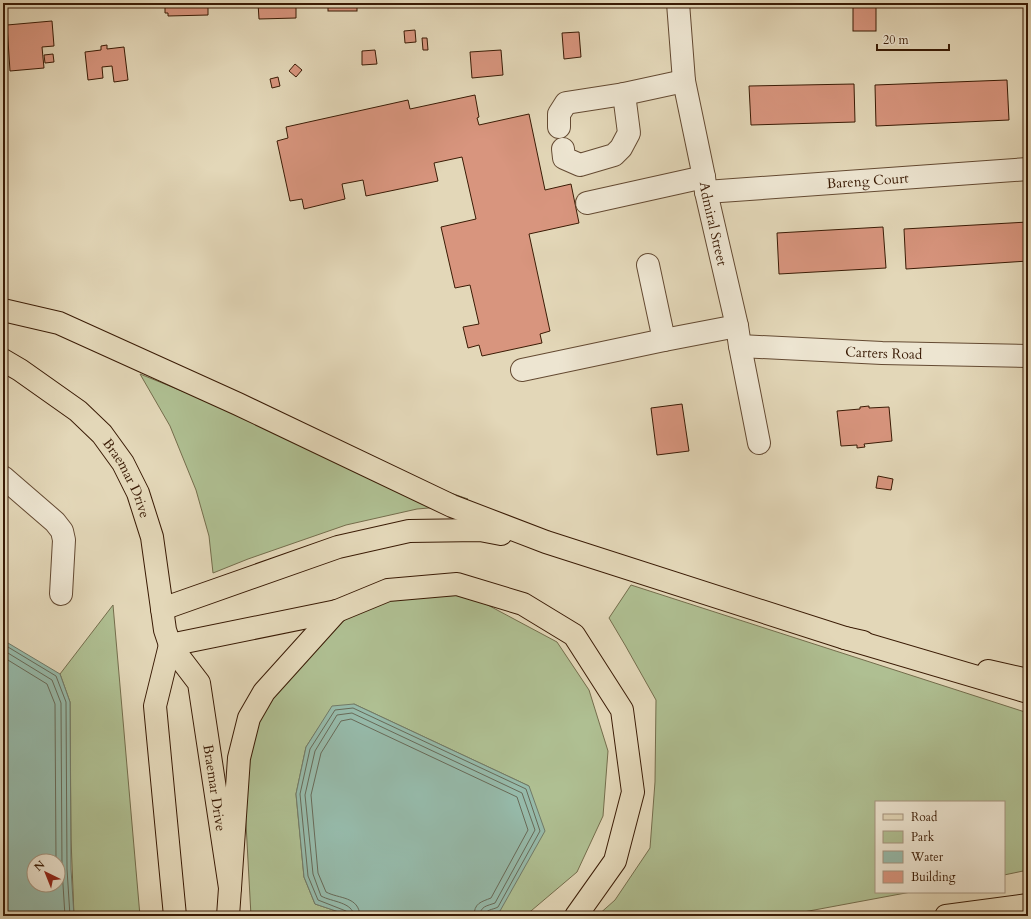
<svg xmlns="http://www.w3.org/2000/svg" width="1031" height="919" font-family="Cardo,serif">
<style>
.green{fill:#afbf92;stroke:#746d4c}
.water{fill:#96baaa;stroke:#717a68;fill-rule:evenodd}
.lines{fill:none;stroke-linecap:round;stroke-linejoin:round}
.shore{stroke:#686a58;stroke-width:1}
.building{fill:#d8957e;stroke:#3a1b05}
.minor-casing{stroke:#644a32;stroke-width:24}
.major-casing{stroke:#3a1b05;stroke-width:24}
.highway-casing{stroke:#3a1b05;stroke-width:24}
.minor{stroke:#ede5d1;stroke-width:22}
.major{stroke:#e3d7b8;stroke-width:22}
.highway{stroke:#e3d7b8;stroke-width:22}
.labels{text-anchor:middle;stroke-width:3;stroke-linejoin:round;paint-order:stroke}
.street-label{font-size:14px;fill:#3a1b05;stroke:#ede5d1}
</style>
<rect width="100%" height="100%" fill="#e3d7b8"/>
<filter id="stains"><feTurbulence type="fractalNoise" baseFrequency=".005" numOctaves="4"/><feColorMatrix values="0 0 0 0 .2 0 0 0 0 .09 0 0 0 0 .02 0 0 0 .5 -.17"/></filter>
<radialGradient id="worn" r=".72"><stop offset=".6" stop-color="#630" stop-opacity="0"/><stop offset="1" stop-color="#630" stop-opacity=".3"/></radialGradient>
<g class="green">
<path d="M140 374 338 454 468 499 452 506 417 509 346 525 248 559 213 573 209 536 196 490 170 426Z"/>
<path d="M631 585 1028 713V870L1004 875V802H876V892H911L782 916H597L615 900 650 848 655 782 656 700 625 645 609 618Z"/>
<path d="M469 595 557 642 589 690 608 751 603 816 577 872 525 916H482L500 911 529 786 354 704 319 727 306 747 296 794 304 877 315 904 351 916H251L245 805 246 732 319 625 385 598Z"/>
<path d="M113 605 140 916H74L71 839 70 702 60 674Z"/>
</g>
<g class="water">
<path d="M3 640 60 674 70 702 71 869 74 916H3ZM34 861H58V885H34Z"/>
<path d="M354 704 529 786 545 831 500 911 482 916H351L315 904 304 877 296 794 306 747 332 706Z"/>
</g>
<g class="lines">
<g class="shore">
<path d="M3 644 56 676 66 702 67 869 70 916"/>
<path d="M3 650 52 680 61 703 62 869 65 916"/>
<path d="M3 657 47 684 55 704 56 861"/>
<path d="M349 916V913L346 911 318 900 308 876 300 794 310 749 335 710 353 708 526 789 540 831 498 907C493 910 485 909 485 916"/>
<path d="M354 916C353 902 332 902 321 896L313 874 305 795 315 751 337 715 352 713 522 793 535 830 495 903C487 906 480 906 480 916"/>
<path d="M360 916C359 896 339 899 326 892L318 873 311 795 321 753 341 721 351 719 517 797 528 830 491 898C481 902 474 903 474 916"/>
</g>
</g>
<g class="building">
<path d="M168 3H208V15L168 16V13H165V5H168Z"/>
<path d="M258 3H296V18L259 19Z"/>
<rect x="328" y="3" width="29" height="8"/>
<rect x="853" y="3" width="23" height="28"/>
<path d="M52 21 54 46 42 47 44 68 10 71 7 25Z"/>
<path d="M415 30 416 42 405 43 404 31Z"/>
<path d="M579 32 581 57 564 59 562 33Z"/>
<path d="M422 38H427L428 50H423Z"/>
<path d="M107 45V49L124 47 128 80 114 82 112 66 102 67 103 78 88 80 85 52 101 50V46Z"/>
<path d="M375 50 377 64 362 65V51Z"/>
<path d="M501 50 503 75 472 78 470 52Z"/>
<path d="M53 54 54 62 45 63 44 55Z"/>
<path d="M295 64 302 70 296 77 289 71Z"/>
<path d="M278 77 280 86 272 88 270 79Z"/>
<path d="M1007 80 1009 120 876 126 875 85Z"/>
<path d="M854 84 855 122 751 125 749 86Z"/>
<path d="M475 95 479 117 477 118 479 125 529 114 545 190 571 184 579 223 529 234 550 331 540 334 542 343 482 356 479 345 468 348 463 327 479 324 470 285 455 288 441 227 476 219 462 157 434 163 438 181 366 196 363 180 342 184 345 199 304 209 302 199 290 201 277 141 288 138 286 127 408 100 410 109Z"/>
<path d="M1028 222V261L906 269 904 229Z"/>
<path d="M883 227 886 268 779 274 777 233Z"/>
<path d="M682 404 689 451 657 455 651 408Z"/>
<path d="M869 406V408L889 407 892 441 864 444 865 447 857 448V445L841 446 837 411 860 409V407Z"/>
<path d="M878 476 893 479 891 490 876 488Z"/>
</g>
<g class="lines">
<defs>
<g id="minor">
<path id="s1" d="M678 3 684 81 704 177 706 192 737 326 740 346 759 443"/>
<path d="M559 127V114L566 103 624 94 684 81"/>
<path d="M563 149 564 158 580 165 614 155 621 148 629 133 624 94"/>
<path id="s2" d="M706 192 1028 169"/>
<path d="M587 203 704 177"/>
<path d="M648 265 664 340"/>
<path id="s3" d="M740 346 882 353 1028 356"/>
<path d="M522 370 664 340 737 326"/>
<path d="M3 477 55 522 62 531 64 540 61 594"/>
</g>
<g id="major">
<path d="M3 310 59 323 238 404 452 506 546 542 845 638 863 642"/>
<path id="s4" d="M3 360 20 370 78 411 102 434 123 463 138 493 152 537 165 630 170 645 199 683 230 888 228 916"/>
<path d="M162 609 338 547 409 531 480 530 501 534"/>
<path d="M170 645 155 706 175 916"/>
<path d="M988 671 1028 680"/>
</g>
<g id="highway">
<path d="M845 638 1028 692"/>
<path d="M170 645 337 611 388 590 457 584 523 604 574 635 622 710 633 792 615 861 576 916"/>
<path d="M230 888 239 758 249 718 264 692 337 611"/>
<path d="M946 916 1028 905"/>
</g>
</defs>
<use href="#minor" class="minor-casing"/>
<use href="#major" class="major-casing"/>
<use href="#highway" class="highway-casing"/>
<use href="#minor" class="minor"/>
<use href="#major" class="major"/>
<use href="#highway" class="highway"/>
</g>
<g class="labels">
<g class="street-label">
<text dy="5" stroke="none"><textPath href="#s2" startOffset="162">Bareng Court</textPath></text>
<text dy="5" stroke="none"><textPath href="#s1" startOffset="224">Admiral Street</textPath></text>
<text dy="5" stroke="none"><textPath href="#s3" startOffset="144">Carters Road</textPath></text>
<text dy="5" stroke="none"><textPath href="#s4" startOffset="175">Braemar Drive</textPath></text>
<text dy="5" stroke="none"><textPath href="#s4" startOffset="503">Braemar Drive</textPath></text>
</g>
</g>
<rect width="1031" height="919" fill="none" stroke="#e3d7b8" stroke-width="16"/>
<rect x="4" y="4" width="1023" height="911" fill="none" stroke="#3a1b05" stroke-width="2"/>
<rect x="8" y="8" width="1015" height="903" fill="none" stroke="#3a1b05"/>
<rect x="875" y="801" width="130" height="92" fill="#ede5d1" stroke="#a5947f"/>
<rect x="883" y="814" width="20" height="6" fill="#e3d7b8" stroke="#a5947f"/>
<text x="911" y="821" font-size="12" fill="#3a1b05">Road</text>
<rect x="883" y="831" width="20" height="12" fill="#afbf92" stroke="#a5947f"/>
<text x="911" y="841" font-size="12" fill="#3a1b05">Park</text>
<rect x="883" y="851" width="20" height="12" fill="#96baaa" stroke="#a5947f"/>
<text x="911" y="861" font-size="12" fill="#3a1b05">Water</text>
<rect x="883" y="871" width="20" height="12" fill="#d8957e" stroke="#a5947f"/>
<text x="911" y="881" font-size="12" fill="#3a1b05">Building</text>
<g transform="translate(46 873) rotate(317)"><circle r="19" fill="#ede5d1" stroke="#a5947f"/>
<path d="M0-3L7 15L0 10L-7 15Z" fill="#8f2418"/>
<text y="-6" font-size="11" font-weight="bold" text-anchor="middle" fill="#3a1b05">N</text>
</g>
<path d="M877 44v6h72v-6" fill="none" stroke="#3a1b05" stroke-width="2"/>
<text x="883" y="44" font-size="12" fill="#3a1b05" stroke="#ede5d1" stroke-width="3" paint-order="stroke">20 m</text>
<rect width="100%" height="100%" filter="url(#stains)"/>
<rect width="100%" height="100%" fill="url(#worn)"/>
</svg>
